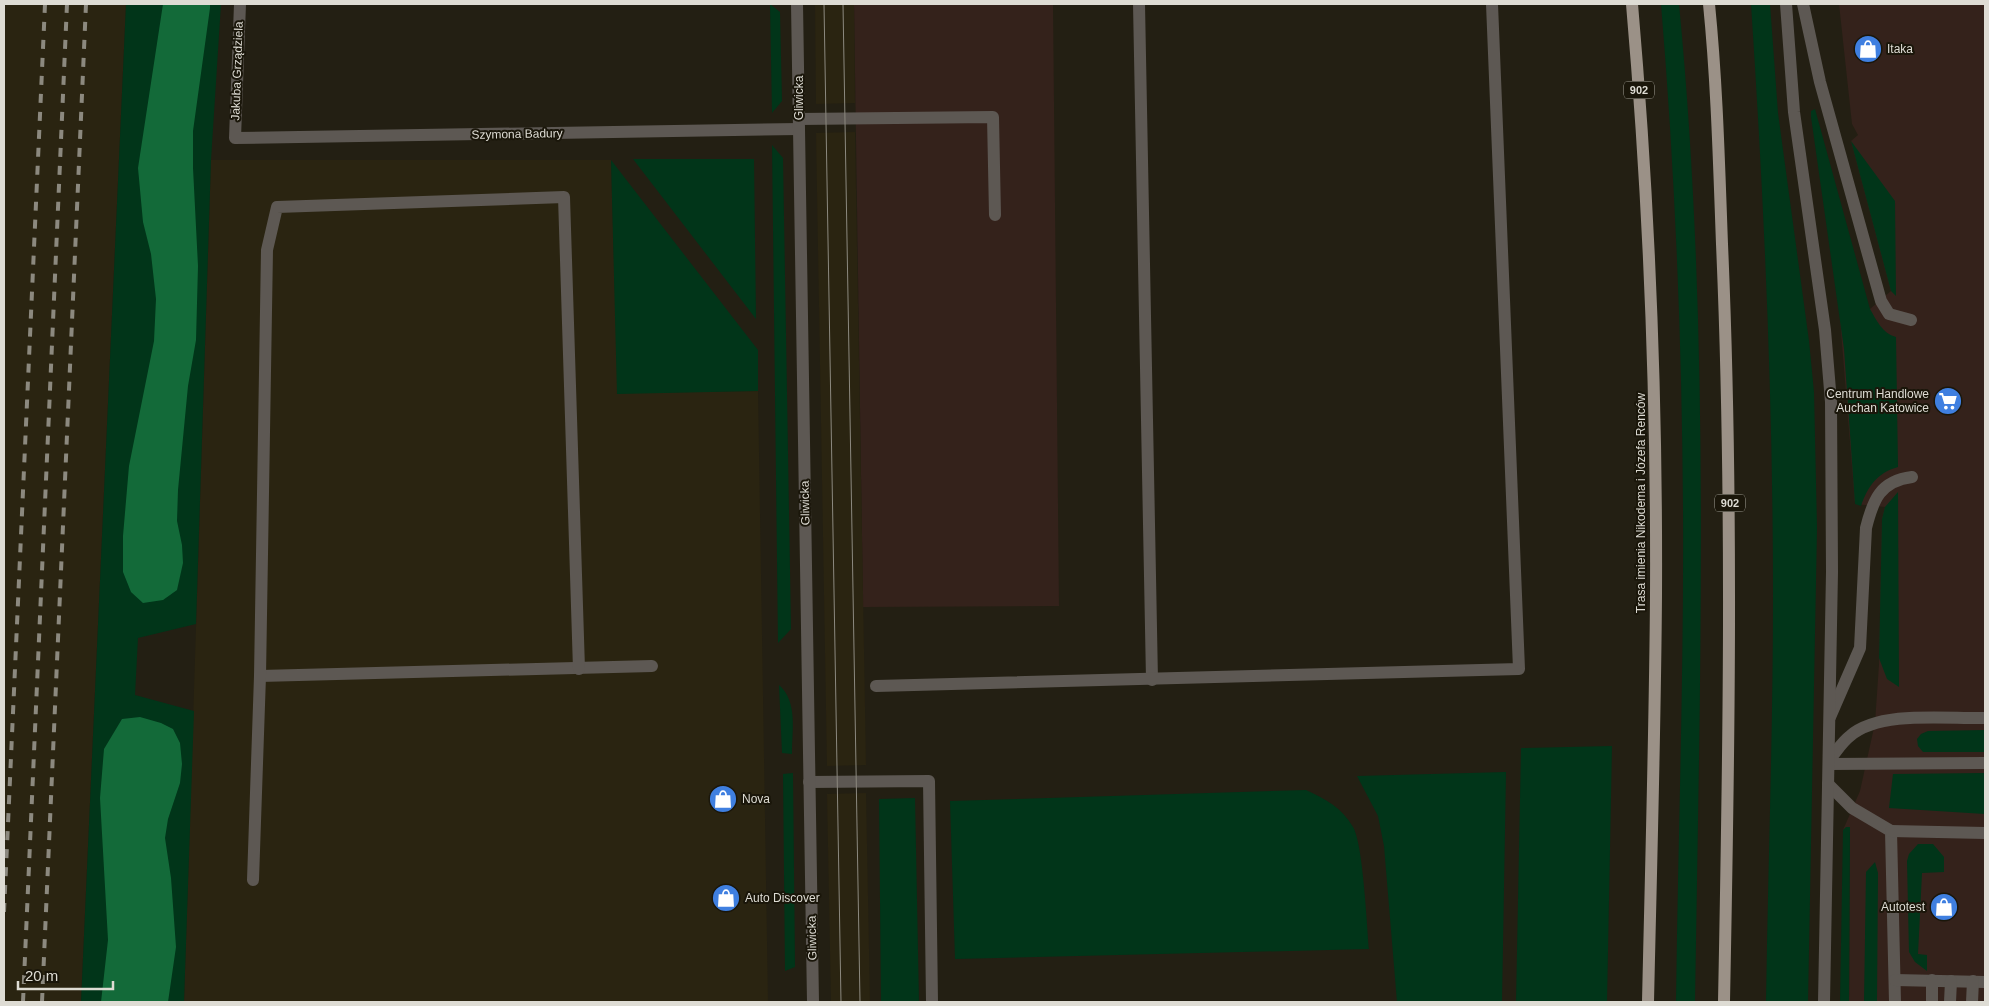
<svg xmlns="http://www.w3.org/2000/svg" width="1989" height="1006" font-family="Arial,sans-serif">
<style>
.commercial{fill:#34221b}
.built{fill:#2a2411}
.green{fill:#013519}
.forest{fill:#136a39}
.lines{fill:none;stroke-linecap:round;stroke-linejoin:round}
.service{stroke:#5d5853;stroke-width:12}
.minor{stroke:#5d5853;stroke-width:12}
.tertiary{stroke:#5d5853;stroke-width:12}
.primary{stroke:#9b9187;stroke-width:12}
.tram{stroke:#8c897f;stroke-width:1}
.rail{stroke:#8c897f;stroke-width:4;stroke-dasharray:9 9;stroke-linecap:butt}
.labels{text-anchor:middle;stroke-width:4;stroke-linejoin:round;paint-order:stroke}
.shield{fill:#1a160a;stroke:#a3a197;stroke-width:1}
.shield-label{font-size:11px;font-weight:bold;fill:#dedcd4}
.poi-label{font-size:12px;fill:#dedcd4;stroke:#1a160a;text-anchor:start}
.street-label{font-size:12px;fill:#dedcd4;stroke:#1a160a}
</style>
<rect width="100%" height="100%" fill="#231f13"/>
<g class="commercial">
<path d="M854 4H1053L1059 606 863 607Z"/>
<path d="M1839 4H1985V1002H1849L1850 828 1843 830 1860 791 1875 723 1879 664 1882 519 1885 507 1855 504 1840 319 1870 309 1891 291 1851 141 1858 135 1852 124Z"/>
</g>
<g class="built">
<path d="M4 4H126L81 1002H4Z"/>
<path d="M815 4H854L855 103 816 104Z"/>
<path d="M855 132 866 765 827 766 816 133Z"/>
<path d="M211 160H611L618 393 758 391 768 1002H184Z"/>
<path d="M866 793 870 1002H831L827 794Z"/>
</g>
<g class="green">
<path d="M126 4H221L211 160 196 624 138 638 135 695 194 711 184 1002H81Z"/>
<path d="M770 4 780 12 782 101 772 113Z"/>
<path d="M1661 4H1679C1711 334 1700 671 1695 1002H1676C1678 838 1684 674 1683 510 1682 342 1675 172 1661 4Z"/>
<path d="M1751 4H1770L1778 113 1809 341 1814 392 1817 528 1808 1002H1766C1768 867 1773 731 1773 596 1773 398 1764 201 1751 4Z"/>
<path d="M1815 109 1870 309C1877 321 1882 333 1896 337L1898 467C1877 473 1868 486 1861 506L1855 504 1844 349 1811 117V111Z"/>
<path d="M1851 141 1895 201 1896 296 1891 291Z"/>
<path d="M772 145 783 158 791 629 778 643Z"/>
<path d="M633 159H754L756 319Z"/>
<path d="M611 160 758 350V391L617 394Z"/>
<path d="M1898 492 1899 687 1887 679 1879 658 1882 519 1885 507Z"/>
<path d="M779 685C798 702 792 730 792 754L782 753Z"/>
<path d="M1985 730V752H1923L1918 746 1917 739 1921 734 1928 731Z"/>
<path d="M1612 746 1607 1002H1516L1521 748Z"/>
<path d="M1506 772 1502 1002H1397L1384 846 1378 816 1357 776Z"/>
<path d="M793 773 795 967 785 971 783 774Z"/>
<path d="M1985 773V814L1889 808 1893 774Z"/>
<path d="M1306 790C1326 799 1342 808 1353 827 1363 843 1367 926 1369 949L955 959 950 801Z"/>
<path d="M915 798 919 1002H881L879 799Z"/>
<path d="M1846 827H1850L1849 1002H1840L1843 830Z"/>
<path d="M1918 844H1933L1944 857V872L1922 873 1918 954 1927 955V971L1915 962 1909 952 1907 861 1909 854Z"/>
<path d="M1875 862 1878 873 1877 1002H1864L1866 872Z"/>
</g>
<g class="forest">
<path d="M163 4H210V8L193 131V168L198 266 196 340 188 386 178 490 177 521 182 545 183 563 177 590 163 600 143 603 131 592 123 572V536L129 466 154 341 156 299 151 254 143 222 138 168Z"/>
<path d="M140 717 161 723 173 729 180 743 182 764 180 783 168 819 165 838 171 878 176 947 168 1002H101L108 940 100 798 104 749 122 719Z"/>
</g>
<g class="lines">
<g class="service">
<path d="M1139 4 1152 680"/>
<path d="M1803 4 1820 82 1881 301 1889 314 1911 320"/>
<path d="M799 119 993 117 995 215"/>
<path d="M260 676 652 666"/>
<path d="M876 686 1519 669 1492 4"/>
<path d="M1830 717 1860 648 1866 528C1873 500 1880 481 1912 477"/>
<path d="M1830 759C1836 752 1842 742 1850 736 1880 710 1947 719 1985 718"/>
<path d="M1829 764 1985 763"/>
<path d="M809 782 929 781 932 1002"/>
<path d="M1828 784 1852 808 1891 831 1895 1002"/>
<path d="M1891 831 1985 833"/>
<path d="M253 880 260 676 267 250 277 207 564 197 579 669"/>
<path d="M1895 980 1985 982"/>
<path d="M1932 1002V980"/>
<path d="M1950 1002 1951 981"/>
<path d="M1972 1002 1973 981"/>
</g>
<g class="minor">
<path d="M240 4 235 138 799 129"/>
<path d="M1786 4 1794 112 1825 330 1831 402 1832 572 1824 1002"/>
</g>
<path class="tertiary" d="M797 4 813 1002"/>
<g class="primary">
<path d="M1632 4C1649 200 1657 398 1656 596 1655 731 1651 867 1648 1002"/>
<path d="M1709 4C1717 84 1719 164 1722 244 1733 497 1729 749 1724 1002"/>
</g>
<g class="tram">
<path d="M824 4 841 1002"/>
<path d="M843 4 860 1002"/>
</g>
<g class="rail">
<path d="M4 912 45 4"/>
<path d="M23 1002 67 4"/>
<path d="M42 1002 86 4"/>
</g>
</g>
<defs>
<symbol id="shop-disc" viewBox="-11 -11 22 22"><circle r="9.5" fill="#3f7fe0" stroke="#1a160a"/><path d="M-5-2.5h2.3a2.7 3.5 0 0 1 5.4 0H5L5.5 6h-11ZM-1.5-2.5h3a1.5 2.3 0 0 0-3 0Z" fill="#fff"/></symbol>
<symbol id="supermarket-disc" viewBox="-11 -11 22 22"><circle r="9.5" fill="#3f7fe0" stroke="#1a160a"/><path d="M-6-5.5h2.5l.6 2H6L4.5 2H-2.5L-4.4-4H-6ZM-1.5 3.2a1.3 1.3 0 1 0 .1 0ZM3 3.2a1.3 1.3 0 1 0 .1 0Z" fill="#fff"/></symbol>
</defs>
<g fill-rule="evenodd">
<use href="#shop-disc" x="1852" y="33" width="32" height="32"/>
<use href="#supermarket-disc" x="1932" y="385" width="32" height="32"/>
<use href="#shop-disc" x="707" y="783" width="32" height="32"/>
<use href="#shop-disc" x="710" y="882" width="32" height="32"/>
<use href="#shop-disc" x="1928" y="891" width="32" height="32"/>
</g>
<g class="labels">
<g class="shield">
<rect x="1624" y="81.5" width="30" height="17" rx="4"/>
<rect x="1715" y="494.5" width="30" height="17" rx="4"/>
</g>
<g class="shield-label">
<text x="1639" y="94">902</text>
<text x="1730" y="507">902</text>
</g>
<g class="poi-label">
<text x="1887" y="53">Itaka</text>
<text x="1929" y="398" text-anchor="end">Centrum Handlowe<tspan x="1929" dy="14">Auchan Katowice</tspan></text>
<text x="742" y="803">Nova</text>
<text x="745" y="902">Auto Discover</text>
<text x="1925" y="911" text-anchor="end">Autotest</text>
</g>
<g class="street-label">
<text transform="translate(237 71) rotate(-88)" y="4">Jakuba Grządziela</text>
<text transform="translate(799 98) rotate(-90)" y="4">Gliwicka</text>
<text transform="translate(517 134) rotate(-1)" y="4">Szymona Badury</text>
<text transform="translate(805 503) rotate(-91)" y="4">Gliwicka</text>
<text transform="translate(1641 503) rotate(-90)" y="4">Trasa imienia Nikodema i Józefa Renców</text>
<text transform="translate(812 938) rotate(-91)" y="4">Gliwicka</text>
</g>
</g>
<rect width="1989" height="1006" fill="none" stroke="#dedcd4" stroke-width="10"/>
<path d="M18 981v8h95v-8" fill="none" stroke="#dedcd4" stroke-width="2.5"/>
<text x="25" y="981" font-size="15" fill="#dedcd4" stroke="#1a160a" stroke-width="4" paint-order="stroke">20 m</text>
</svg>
